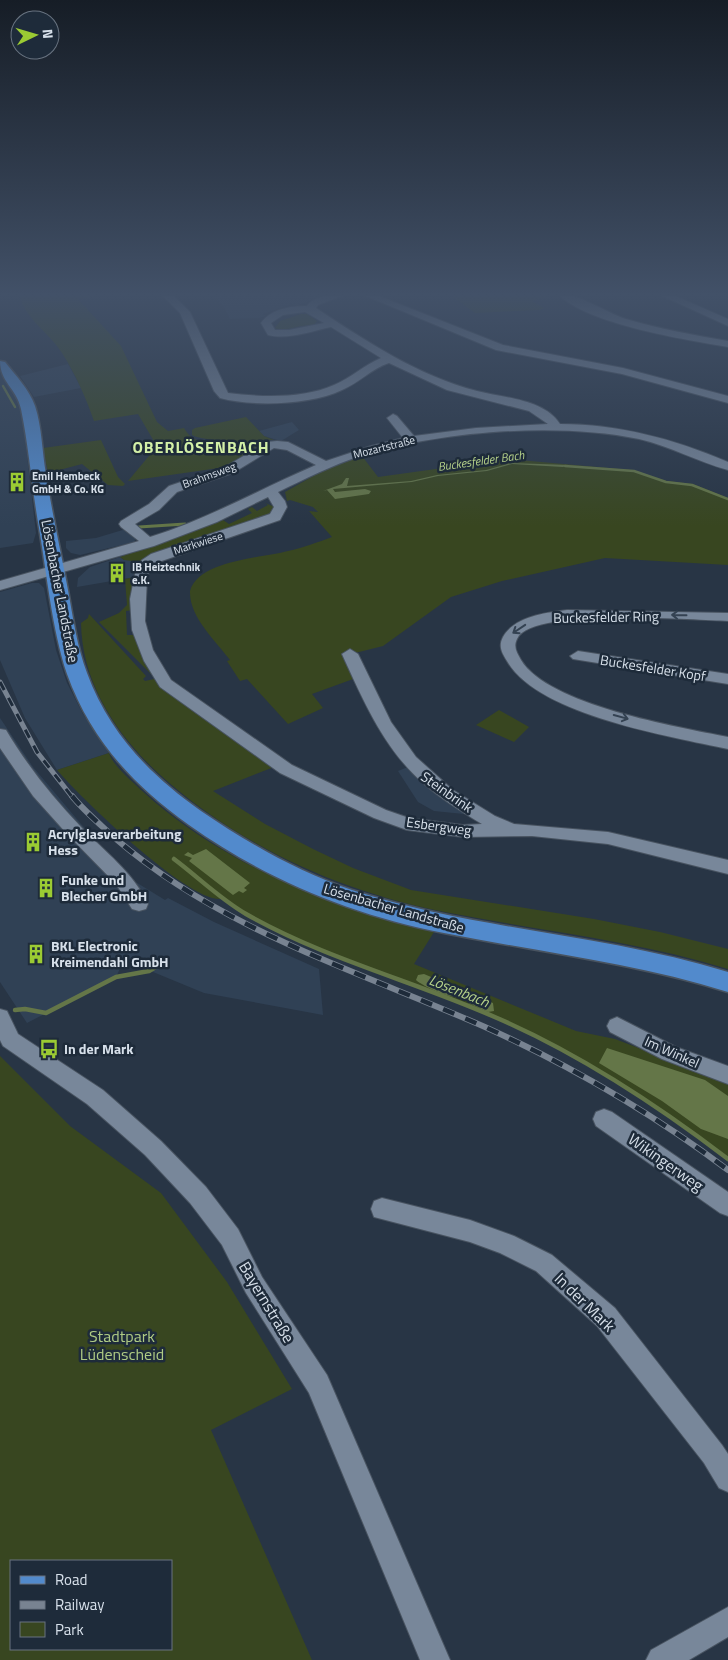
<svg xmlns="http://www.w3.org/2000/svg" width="728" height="1660" font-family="'Titillium Web',sans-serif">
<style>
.built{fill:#304155}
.green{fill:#384620;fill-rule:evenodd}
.water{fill:#647648}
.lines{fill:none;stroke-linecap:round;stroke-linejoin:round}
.stream-far2{stroke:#647648;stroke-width:2.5}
.stream-far1{stroke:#647648;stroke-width:3}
.stream{stroke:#647648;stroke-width:4.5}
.minor-casing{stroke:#485360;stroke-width:2}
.major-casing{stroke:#485360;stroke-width:3}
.minor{fill:#78879a;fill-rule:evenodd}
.major{fill:#528acc;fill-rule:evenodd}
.rail-far1-casing{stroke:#788391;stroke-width:5}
.rail-casing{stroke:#788391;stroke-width:6}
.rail-far1{stroke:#1e2b3a;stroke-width:3;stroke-dasharray:9;stroke-linecap:butt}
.rail{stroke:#1e2b3a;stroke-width:4.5;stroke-dasharray:12;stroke-linecap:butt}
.oneway{stroke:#344252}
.labels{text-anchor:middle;stroke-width:5;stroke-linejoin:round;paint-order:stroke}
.far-street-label{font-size:11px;fill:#d7e0ea;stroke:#1e2b3a}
.far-poi-label{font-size:11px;font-weight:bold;fill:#d7e0ea;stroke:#1e2b3a;text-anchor:start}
.far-water-label{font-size:12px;font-style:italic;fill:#b6d28a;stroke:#1e2b3a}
.street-label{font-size:14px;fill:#d7e0ea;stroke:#1e2b3a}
.poi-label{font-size:14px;font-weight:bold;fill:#d7e0ea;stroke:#1e2b3a;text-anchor:start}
.water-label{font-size:15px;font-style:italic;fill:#b6d28a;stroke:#1e2b3a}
.far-district-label{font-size:16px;font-weight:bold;letter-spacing:1px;fill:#d3f0a7;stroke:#1e2b3a}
.near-street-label{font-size:16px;fill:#d7e0ea;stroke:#1e2b3a}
.near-park-label{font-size:16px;fill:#afcb84;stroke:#1e2b3a}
</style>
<rect width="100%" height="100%" fill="#283545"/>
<g class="built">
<path d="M211 294H331L295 306 292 304 263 314 266 316 259 318 230 319 224 307Z"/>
<path d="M68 364 81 388 34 397 20 376Z"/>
<path d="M0 373 17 396 22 413 36 533 33 543 0 548Z"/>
<path d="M292 422 299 430 281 441 264 436 259 431Z"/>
<path d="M126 529 136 538 134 542 80 555 71 553 66 548V541L96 538Z"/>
<path d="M120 557 124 560H132L135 577 77 587 78 578 90 567Z"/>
<path d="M32 583H39L44 588 56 650 67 683 83 714 109 753 57 770 25 718 0 660V592Z"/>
<path d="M0 718 33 767 81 824 134 881 165 900 168 898 214 922 319 969 323 1015 204 993 124 960 116 977 27 1023 0 982Z"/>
<path d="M408 767 474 815 434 811 418 802 398 771Z"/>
</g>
<g class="green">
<path d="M19 294H107L78 299 121 346 157 422 168 431 184 428C201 459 242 427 263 444L226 467 128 481 159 444 155 443 138 414 94 421C86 398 76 375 62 353 49 332 26 321 19 294Z"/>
<path d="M457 294H555L532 301 544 308 539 310 475 313 452 296Z"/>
<path d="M301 314H307L317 321 313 326C300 323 286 333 275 328L280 321Z"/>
<path d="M246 417 264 436 274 440C255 439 205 443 192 435V430L195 428Z"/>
<path d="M101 440 118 477 125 484 123 486 108 485 82 464 48 473 43 448Z"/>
<path d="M362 456 378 477 508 459 631 470 667 481 693 484 728 498V565L605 558 502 581 451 597 383 646 347 655 356 678 312 694 323 708 288 724 247 679 240 681 227 661 230 660C216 641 189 617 190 591 199 560 262 558 288 551 303 548 318 542 332 537L309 511 318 512 313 507 290 500 287 501 285 492 324 470Z"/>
<path d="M265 503 275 507 272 513 143 560 138 564 133 610 126 611 127 635H135L154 673 151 674 99 622 119 613 127 605 125 579 135 577 132 561 124 560 120 557 223 520 229 524 252 513 248 509 252 507 257 511 268 505Z"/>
<path d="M89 614 146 676 143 679 145 681 154 679 274 767 213 791 265 824 313 849 353 868 411 890 594 919 660 932 728 949V969C638 941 542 931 450 913 343 893 238 846 158 773 115 733 82 682 81 623L88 618Z"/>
<path d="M499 710 529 727 514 742 476 725Z"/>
<path d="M109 753C113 766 131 780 141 790 223 865 328 905 434 932L414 964 576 1031 615 1039 728 1082V1159C656 1103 579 1055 495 1018 404 978 307 951 221 899 188 902 81 798 57 770Z"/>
<path d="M0 1056 70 1126 161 1193 227 1282 292 1389 211 1430 312 1660H0ZM11 1561H171V1649H11Z"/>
</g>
<g class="water">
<path d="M511 463 569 465 563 467 512 464 487 471 438 476 412 482 333 489 335 492 365 489 371 491 369 494 335 499 327 490 323 491 342 484 346 478H349L347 486 411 481 437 475 486 470Z"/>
<path d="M206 849 250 883 244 888 247 890 243 893 239 891 233 895 189 861 192 858 184 855 188 852 193 855Z"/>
<path d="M424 974 462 990 465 996C456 1002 424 987 416 980L418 975Z"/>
<path d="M472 994 493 1003 494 1011 488 1012 468 1003 467 998Z"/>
<path d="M607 1048 705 1080 728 1096V1139L701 1129 662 1101 599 1063Z"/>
</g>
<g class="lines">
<g class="stream-far2">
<path d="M3 386 15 407"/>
<path d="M565 466 634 471 666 482 692 485 728 499"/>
</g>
<path class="stream-far1" d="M139 527 185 524"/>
<g class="stream">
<path d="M174 859C198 877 220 899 246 914 325 959 414 981 497 1018 580 1054 656 1104 728 1159"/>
<path d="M15 1010 25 1009 46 1013 116 977 149 971 159 965"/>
</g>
<defs>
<g id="minor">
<path d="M161 294H172L190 312 228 393C260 397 303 399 334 385 351 378 364 365 381 358L331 327C312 331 288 340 268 335L261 323C271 309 290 306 307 306 315 295 334 294 347 294L318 305 316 308C366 341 418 376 477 391 504 398 544 399 560 424 619 424 674 439 728 462V470C698 462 670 446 639 439 557 422 441 431 361 456 332 465 305 479 278 492L285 501 287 507 280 520 156 563 150 569 147 578 145 621 153 650 171 680 292 765 386 810 409 818 463 825 482 824C462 812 441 799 423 783 384 749 363 700 342 654L350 649 358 654 391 722 416 757 453 790 495 816 514 824 608 832 728 860V874L608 844 532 836 463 837 407 830 374 818 280 773 160 687 144 661 132 630 130 599 136 569 142 560 151 554 270 514 274 507 268 497 217 522 154 546 0 590V581L139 541 121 527 119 524 121 521 149 504 169 486 225 467 267 442 277 441 288 442 326 461 371 446 403 438 387 418 393 414 397 416 414 436 476 428 548 424 529 411 447 390 389 363C371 369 359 383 342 390 311 405 253 407 220 398L214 391 180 313ZM305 312 324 323 289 330H275L271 323 283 315ZM274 448 287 450 316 465C260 489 208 519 150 537L135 524 159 510 177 492 233 473Z"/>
<path d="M361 294H374L503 345 623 368 728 396V403L622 374 496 350Z"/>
<path d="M558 294C578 293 605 312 626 319 659 329 694 335 728 341V347C687 340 586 324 558 294Z"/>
<path d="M658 294H671L728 319V326Z"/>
<path d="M567 610 728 613V621C693 620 531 607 517 639 513 647 517 653 521 660 548 705 678 727 728 737V749C669 736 538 715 507 661 502 653 498 646 503 637 515 616 545 613 567 610Z"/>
<path d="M578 651 728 674V684L573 659 570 656Z"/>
<path d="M0 729 6 730C27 765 52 797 81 827 105 852 133 872 148 904L146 909 139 911 132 909 116 884 68 835 33 796 0 748Z"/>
<path d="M0 1009 7 1011 18 1034 103 1090 161 1141 206 1187 238 1229 262 1277 327 1375 450 1660H420L309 1393 246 1293 222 1245 190 1203 145 1155 87 1104 3 1046 0 1040Z"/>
<path d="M617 1017 676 1047 728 1066V1084L662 1059 610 1032 607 1026 610 1020Z"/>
<path d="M604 1109 612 1112 728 1192V1216L720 1213 596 1126 593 1119 596 1112Z"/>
<path d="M382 1198 470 1220 514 1236 552 1255 615 1308 722 1445 728 1454V1492L719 1488 704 1463 597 1326 536 1271 500 1253 470 1242 374 1217 371 1209 374 1201Z"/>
<path d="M728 1607V1637L689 1660H646L651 1650Z"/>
</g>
<path id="major" d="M0 361 5 362C16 376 29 389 35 406 42 427 42 452 46 474 52 513 61 552 68 590 73 617 77 647 87 673 109 733 150 775 201 811 248 843 298 872 352 890 474 930 605 934 728 972V992C635 963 539 952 444 933 352 915 265 879 189 825 133 785 91 740 67 674 52 629 47 575 39 528 32 489 29 448 21 409 17 389 0 382 0 361Z"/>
</defs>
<use href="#minor" class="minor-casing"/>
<use href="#major" class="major-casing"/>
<use href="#minor" class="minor"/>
<use href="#major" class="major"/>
<defs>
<path id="rail-far1" d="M0 682 37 752 73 798"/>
<path id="rail" d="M72 796C85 812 101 825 116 839 222 930 360 972 485 1027 571 1066 652 1113 728 1170"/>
</defs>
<use href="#rail-far1" class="rail-far1-casing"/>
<use href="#rail" class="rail-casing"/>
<use href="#rail-far1" class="rail-far1"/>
<use href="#rail" class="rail"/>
</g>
<defs><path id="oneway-shaft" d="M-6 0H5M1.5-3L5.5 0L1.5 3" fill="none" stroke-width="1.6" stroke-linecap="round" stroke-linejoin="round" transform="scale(1.25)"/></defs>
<g class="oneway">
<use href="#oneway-shaft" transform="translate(679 615) rotate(-179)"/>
<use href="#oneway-shaft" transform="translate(519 629) rotate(146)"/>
<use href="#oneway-shaft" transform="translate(621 717) rotate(15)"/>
</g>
<linearGradient id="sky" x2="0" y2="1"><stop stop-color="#161d26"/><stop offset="0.56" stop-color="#425168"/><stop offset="1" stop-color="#425168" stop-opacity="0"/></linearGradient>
<rect width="728" height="526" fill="url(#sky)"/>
<defs>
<symbol id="building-bare" viewBox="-9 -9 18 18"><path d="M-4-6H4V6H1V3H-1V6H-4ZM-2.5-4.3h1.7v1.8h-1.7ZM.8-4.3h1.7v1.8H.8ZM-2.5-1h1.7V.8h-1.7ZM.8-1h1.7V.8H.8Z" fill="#9bcb33" stroke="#1e2b3a" stroke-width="2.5" paint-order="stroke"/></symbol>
<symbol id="bus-bare" viewBox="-9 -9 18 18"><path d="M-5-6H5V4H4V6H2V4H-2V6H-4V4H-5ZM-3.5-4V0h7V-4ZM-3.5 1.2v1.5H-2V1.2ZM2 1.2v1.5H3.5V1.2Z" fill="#9bcb33" stroke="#1e2b3a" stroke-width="2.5" paint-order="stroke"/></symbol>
</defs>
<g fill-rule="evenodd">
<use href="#building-bare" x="3" y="468" width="28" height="28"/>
<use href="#building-bare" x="103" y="559" width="28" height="28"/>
<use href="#building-bare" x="19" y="828" width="28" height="28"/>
<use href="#building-bare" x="32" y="874" width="28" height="28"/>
<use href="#building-bare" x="22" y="940" width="28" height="28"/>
<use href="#bus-bare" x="35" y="1035" width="28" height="28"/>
</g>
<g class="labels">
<g class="far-street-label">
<text transform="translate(384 447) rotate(-14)" y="4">Mozartstraße</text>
<text transform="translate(209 475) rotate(-20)" y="4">Brahmsweg</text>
<text transform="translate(198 543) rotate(-18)" y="4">Markwiese</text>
</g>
<g class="far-poi-label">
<text x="32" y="480">Emil Hembeck<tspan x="32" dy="13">GmbH &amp; Co. KG</tspan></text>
<text x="132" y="571">IB Heiztechnik<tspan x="132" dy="13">e.K.</tspan></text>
</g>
<g class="far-water-label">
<text transform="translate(481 461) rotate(-8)" y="4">Buckesfelder Bach</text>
</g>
<g class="street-label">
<text transform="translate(60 591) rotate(79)" y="5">Lösenbacher Landstraße</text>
<text transform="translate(606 617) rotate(-1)" y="5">Buckesfelder Ring</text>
<text transform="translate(653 668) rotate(9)" y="5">Buckesfelder Kopf</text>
<text transform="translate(447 792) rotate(35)" y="5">Steinbrink</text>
<text transform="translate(439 826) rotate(8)" y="5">Esbergweg</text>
<text transform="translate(394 908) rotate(16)" y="5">Lösenbacher Landstraße</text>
<text transform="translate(672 1052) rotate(24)" y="5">Im Winkel</text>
</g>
<g class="poi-label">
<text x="48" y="839">Acrylglasverarbeitung<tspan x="48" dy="16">Hess</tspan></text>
<text x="61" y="885">Funke und<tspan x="61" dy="16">Blecher GmbH</tspan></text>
<text x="51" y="951">BKL Electronic<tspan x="51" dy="16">Kreimendahl GmbH</tspan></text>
<text x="64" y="1054">In der Mark</text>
</g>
<g class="water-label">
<text transform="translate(459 991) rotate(22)" y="5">Lösenbach</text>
</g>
<g class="far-district-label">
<text x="201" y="453">OBERLÖSENBACH</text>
</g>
<g class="near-street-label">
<text transform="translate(666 1162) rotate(35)" y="6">Wikingerweg</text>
<text transform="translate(267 1302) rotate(59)" y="6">Bayernstraße</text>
<text transform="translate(585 1302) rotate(44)" y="6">In der Mark</text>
</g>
<g class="near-park-label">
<text x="122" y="1342">Stadtpark<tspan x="122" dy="18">Lüdenscheid</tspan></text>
</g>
</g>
<rect x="10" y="1560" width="162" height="90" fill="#1e2b3a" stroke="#687380"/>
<rect x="20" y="1576" width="25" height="8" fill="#528acc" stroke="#687380"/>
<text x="55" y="1585" font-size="15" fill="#d7e0ea">Road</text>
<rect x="20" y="1601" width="25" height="8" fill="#788391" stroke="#687380"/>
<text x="55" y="1610" font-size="15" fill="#d7e0ea">Railway</text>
<rect x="20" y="1622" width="25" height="15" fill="#384620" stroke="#687380"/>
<text x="55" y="1635" font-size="15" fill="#d7e0ea">Park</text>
<g transform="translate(35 35) rotate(85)"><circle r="24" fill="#1e2b3a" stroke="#687380"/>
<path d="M0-4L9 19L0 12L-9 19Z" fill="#9bcb33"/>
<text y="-8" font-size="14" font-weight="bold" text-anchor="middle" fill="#d7e0ea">N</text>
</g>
</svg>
